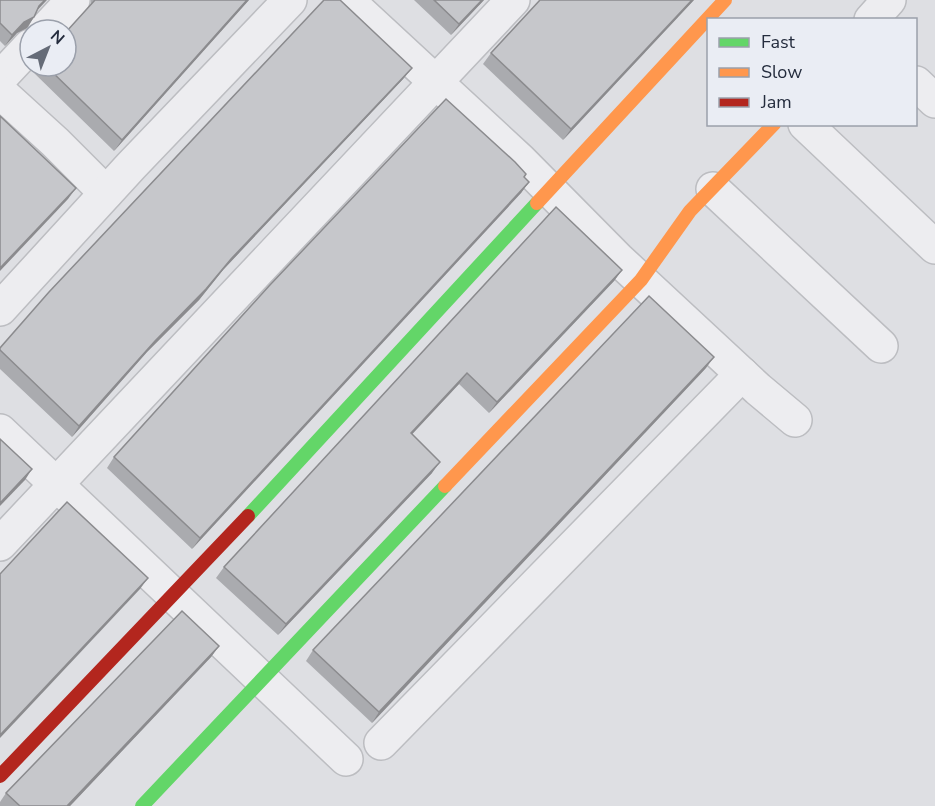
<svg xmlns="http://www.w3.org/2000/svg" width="935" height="806" font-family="'Nunito Sans',sans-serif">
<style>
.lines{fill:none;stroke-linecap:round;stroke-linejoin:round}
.street-casing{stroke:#bcbdc1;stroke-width:36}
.street{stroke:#ededf0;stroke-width:33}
.fast{stroke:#63d668;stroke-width:14}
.slow{stroke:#ff974d;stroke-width:14}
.jam{stroke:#b3261e;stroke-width:14}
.wall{fill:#aaabaf}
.shaded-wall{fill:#8b8b8e}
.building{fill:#c6c7cb;stroke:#8b8b8e;stroke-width:1.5}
</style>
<rect width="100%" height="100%" fill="#dedfe3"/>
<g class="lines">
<defs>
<g id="street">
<path d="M347 0 520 160 618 259 758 389 795 420"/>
<path d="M871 20 889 0"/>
<path d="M45 30 73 0"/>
<path d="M0 78 30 46"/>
<path d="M916 83 935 101"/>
<path d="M0 92 55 142 106 193"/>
<path d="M805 124 935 247"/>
<path d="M713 189 881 346"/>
<path d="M0 309 131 166 290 0"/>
<path d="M0 431 346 759"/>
<path d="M0 544 513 0"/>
<path d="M381 743 742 374"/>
</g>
</defs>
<use href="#street" class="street-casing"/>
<use href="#street" class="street"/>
<g class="fast">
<path d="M248 516 537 203"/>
<path d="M142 806 445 486"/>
</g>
<g class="slow">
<path d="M537 203 725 0"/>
<path d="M445 486 641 280 690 211 774 124"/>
</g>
<path class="jam" d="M0 776 248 516"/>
</g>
<g class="wall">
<path d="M0 0 37 11 34 17 27 28 17 33 5 46 0 41Z"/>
<path d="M91 0H249L114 151 32 71 36 66H66L91 5Z"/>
<path d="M414 0H484L451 35Z"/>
<path d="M694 0 563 140 483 64 491 53Z"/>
<path d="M404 78 223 270 199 300 147 352 72 437 0 369V348Z"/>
<path d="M526 174 524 177 529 182 521 193 192 549 107 468 114 457Z"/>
<path d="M556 207 622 270 614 281 489 413 459 384 412 434 432 473 278 635 216 578 224 567Z"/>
<path d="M706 368 372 723 306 661 313 650Z"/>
<path d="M219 646 211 657 70 806H0V802L6 793Z"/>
</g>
<g class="shaded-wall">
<path d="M45 0H47L31 17 39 6Z"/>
<path d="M247 0H249L114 151 122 140Z"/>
<path d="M482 0H484L451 35 459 24Z"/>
<path d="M692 0H694L563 140 571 129Z"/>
<path d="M34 17 27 28 17 33 5 46 12 35 24 22Z"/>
<path d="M412 68 404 78 223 270 199 300 147 352 72 437 79 426 155 341 231 259Z"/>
<path d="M529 182 521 193 192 549 200 538Z"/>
<path d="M76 188 68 199 0 271V268Z"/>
<path d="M622 270 614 281 489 413 497 402Z"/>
<path d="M714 357 706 368 372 723 379 712Z"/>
<path d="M467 373 459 384 403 444 411 433Z"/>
<path d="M440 462 432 473 278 635 286 624Z"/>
<path d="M32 469 25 480 0 506V503Z"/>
<path d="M148 578 140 589 0 738V735Z"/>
<path d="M219 646 211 657 70 806H67Z"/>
</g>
<g class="building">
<path d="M0 0H45L39 6 34 17 24 22 12 35 0 23Z"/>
<path d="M95 0H247L122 140 46 66H66V32Z"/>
<path d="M324 0H340L412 68 231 259 206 289 155 341 79 426 0 350V348L49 292Z"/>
<path d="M434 0H482L459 24Z"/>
<path d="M540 0H692L571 129 491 53Z"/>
<path d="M446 99 515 162 526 174 524 177 529 182 200 538 114 457 269 286Z"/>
<path d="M0 116 76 188 0 268Z"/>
<path d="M556 207 622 270 497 402 467 373 411 433 440 462 286 624 224 567Z"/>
<path d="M649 296 714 357 379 712 313 650Z"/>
<path d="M0 439 32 469 0 503Z"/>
<path d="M67 502 148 578 0 735V574Z"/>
<path d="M182 611 219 646 67 806H20L6 793Z"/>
</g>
<rect x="707" y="18" width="210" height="108" fill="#eaedf4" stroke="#9ba0ab" stroke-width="1.5"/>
<rect x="719" y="38" width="30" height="9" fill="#63d668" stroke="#9ba0ab" stroke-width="1.5"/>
<text x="761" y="48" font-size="18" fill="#242c3d">Fast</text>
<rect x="719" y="68" width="30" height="9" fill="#ff974d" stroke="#9ba0ab" stroke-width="1.5"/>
<text x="761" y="78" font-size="18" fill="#242c3d">Slow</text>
<rect x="719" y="98" width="30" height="9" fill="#b3261e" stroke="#9ba0ab" stroke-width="1.5"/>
<text x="761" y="108" font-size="18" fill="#242c3d">Jam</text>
<g transform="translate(48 48) rotate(42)"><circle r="28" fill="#eaedf4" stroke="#9ba0ab" stroke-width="1.5"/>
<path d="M0-4.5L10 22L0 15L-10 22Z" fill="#656b77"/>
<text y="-9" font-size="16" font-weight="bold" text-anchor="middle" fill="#242c3d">N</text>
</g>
</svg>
